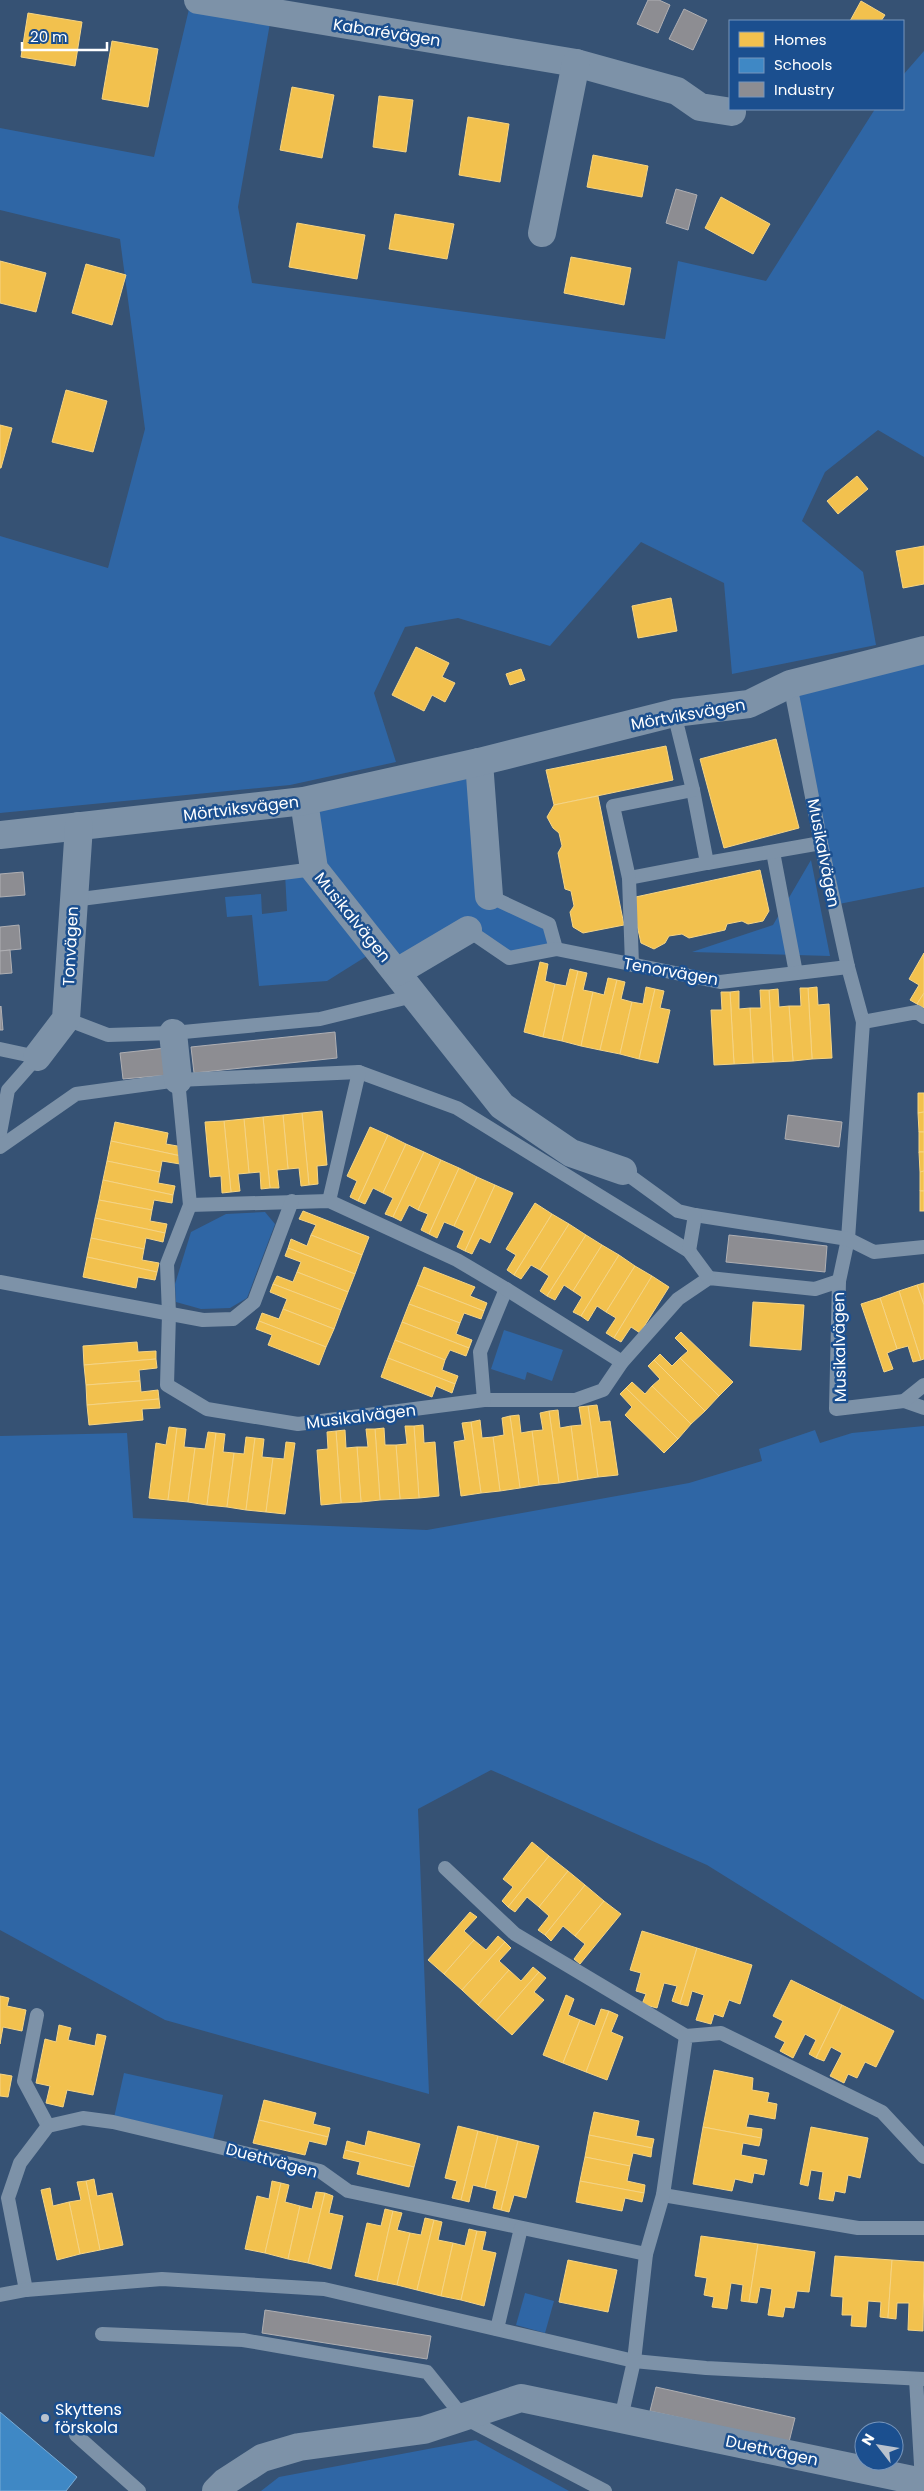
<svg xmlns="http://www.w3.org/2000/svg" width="924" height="2491" font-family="Poppins,sans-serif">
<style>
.green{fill:#2f66a5}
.homes{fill:#f2c14e;stroke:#f6d483}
.schools{fill:#3f88c5;stroke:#79acd6}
.industry{fill:#8d8d92;stroke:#afafb3}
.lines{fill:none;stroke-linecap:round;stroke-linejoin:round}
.lane{stroke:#7d92a8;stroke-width:14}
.street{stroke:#7d92a8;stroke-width:28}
.poi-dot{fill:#b9c2ce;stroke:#1b4f8f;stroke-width:2}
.labels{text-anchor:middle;stroke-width:5;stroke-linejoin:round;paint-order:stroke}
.street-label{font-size:16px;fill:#fff;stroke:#1b4f8f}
.poi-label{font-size:16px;fill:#fff;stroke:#1b4f8f;text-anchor:start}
</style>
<rect width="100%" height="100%" fill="#365274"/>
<g class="green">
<path d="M189 9 270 23 238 207 252 283 665 339 678 261 766 281 875 109H903V75L924 51V457L878 430 825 472 802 521 863 572 876 645 732 674 724 583 641 542 550 646 458 618 405 627 374 693 396 762 290 785 0 813V536L108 568 145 429 120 239 0 210V128L154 157Z"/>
<path d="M924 650V887L834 905 790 684Z"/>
<path d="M479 762 489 896 549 924 556 949 509 958 467 930 397 972 378 949 327 981 259 986 252 915 227 917 225 897 261 894 262 914 287 911 285 873 314 869 304 801Z"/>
<path d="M811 860 830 956 692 952 773 925Z"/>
<path d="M265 1212 275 1224 247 1298 230 1308 201 1309 176 1302 175 1284 191 1232 226 1214Z"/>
<path d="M504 1330 563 1350 552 1381 527 1372 525 1380 491 1369Z"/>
<path d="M924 1426V2000L707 1865 491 1770 418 1809 429 2094 165 2020 0 1930V1436L127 1433 133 1518 427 1530 689 1483 762 1461 759 1449 815 1430 820 1443 852 1433Z"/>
<path d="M124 2073 223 2095 212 2144 113 2122Z"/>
<path d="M525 2293 554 2301 545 2333 516 2325Z"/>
<path d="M476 2440 569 2491H261L279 2477Z"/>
</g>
<g class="homes">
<path d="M861 1 885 15 881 21H850Z"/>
<path d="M28 13 82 22 75 66 21 57Z"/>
<path d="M112 41 158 49 148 107 102 99Z"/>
<path d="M292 87 334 95 322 158 280 150Z"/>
<path d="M379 96 413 100 406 152 373 147Z"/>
<path d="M468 117 509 124 500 182 459 175Z"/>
<path d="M593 155 648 166 642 197 587 187Z"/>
<path d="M721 197 770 224 753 254 705 228Z"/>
<path d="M395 214 454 224 447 259 389 249Z"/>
<path d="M297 223 365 235 357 279 289 267Z"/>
<path d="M571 257 631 268 624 305 564 293Z"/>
<path d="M0 261 46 273 36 312 0 303Z"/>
<path d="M86 264 126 275 112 325 72 313Z"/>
<path d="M66 390 107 401 93 452 52 442Z"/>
<path d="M0 425 12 428 1 468H0Z"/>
<path d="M857 476 868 489 838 514 827 501Z"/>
<path d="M924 546V584L903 588 896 551Z"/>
<path d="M671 598 677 631 638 638 632 606Z"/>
<path d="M416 647 449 663 442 677 455 683 445 702 432 695 424 711 392 695Z"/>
<path d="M521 669 525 680 510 685 506 674Z"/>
<path d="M776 739 799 828 724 848 700 759Z"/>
<path d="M666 746 673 780 554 805 546 770Z"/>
<path d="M598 796 624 925 583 933 573 927 570 912 574 906 571 891 565 889 558 853 562 846 559 833 553 828 547 817 554 805Z"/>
<path d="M760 870 769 911 763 921 748 924 742 921 727 924 725 930 689 938 682 934 669 936 665 943 654 949 641 943 631 898Z"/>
<path d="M924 953V993L917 1004 910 1000 919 985 909 979Z"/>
<path d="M540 962 548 964 545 981 555 984 543 1037 524 1032Z"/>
<path d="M570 969 578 971 562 1041 543 1037 555 984 566 986Z"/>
<path d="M578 971 587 973 583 990 593 992 581 1046 562 1041Z"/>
<path d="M608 978 617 980 600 1050 581 1046 593 992 604 995Z"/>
<path d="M617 980 625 982 621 999 632 1002 620 1054 600 1050Z"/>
<path d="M646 987 655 989 639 1059 620 1054 632 1002 643 1004Z"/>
<path d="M817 987 818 1005 829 1004 832 1058 812 1059 808 988Z"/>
<path d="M800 988H808L812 1059 793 1061 789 1006H801Z"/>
<path d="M655 989 664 991 660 1008 670 1010 658 1063 639 1059Z"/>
<path d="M778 989 779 1007 789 1006 793 1061 773 1062 769 990Z"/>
<path d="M760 990H769L773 1062 753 1063 750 1008H761Z"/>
<path d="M739 991V1009L750 1008 753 1063 734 1064 730 992Z"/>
<path d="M721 992H730L734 1064 714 1065 711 1010H722Z"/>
<path d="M924 993V1008L917 1004Z"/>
<path d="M918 1093H924V1112L918 1113Z"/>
<path d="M322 1111 327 1165 317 1166 318 1184 309 1185 302 1113Z"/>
<path d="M924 1112V1132H919L918 1113Z"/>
<path d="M302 1113 309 1185 301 1186 299 1168 288 1169 283 1115Z"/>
<path d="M283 1115 288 1169 277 1170 279 1188H270L263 1117Z"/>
<path d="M263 1117 270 1188 261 1189 260 1172 249 1173 244 1119Z"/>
<path d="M244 1119 249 1173 238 1174 240 1191 231 1192 224 1121Z"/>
<path d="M224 1121 231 1192 222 1193 221 1176 210 1177 205 1122Z"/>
<path d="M115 1122 168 1133 166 1144 183 1147 181 1156 111 1141Z"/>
<path d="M370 1127 388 1135 358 1201 350 1197 357 1181 347 1176Z"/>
<rect x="919" y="1132" width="5" height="20"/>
<path d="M388 1135 406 1144 383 1193 373 1188 365 1204 358 1201Z"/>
<path d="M111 1141 181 1156 180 1164 162 1161 160 1172 107 1161Z"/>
<path d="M406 1144 424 1152 393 1217 385 1214 393 1198 383 1193Z"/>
<path d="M424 1152 441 1160 418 1210 409 1205 401 1221 393 1217Z"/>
<path d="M919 1152H924V1171L920 1172Z"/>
<path d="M441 1160 459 1168 429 1234 421 1230 428 1214 418 1210Z"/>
<path d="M107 1161 160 1172 158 1183 175 1186 173 1195 103 1180Z"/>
<path d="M459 1168 477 1177 454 1226 444 1222 437 1238 429 1234Z"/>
<path d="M924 1171V1191H920V1172Z"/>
<path d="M477 1177 495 1185 465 1251 457 1247 464 1231 454 1226Z"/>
<path d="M103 1180 173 1195 172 1203 154 1200 152 1210 99 1200Z"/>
<path d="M495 1185 513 1193 490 1243 480 1238 472 1254 465 1251Z"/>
<rect x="920" y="1191" width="4" height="20"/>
<path d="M99 1200 152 1210 150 1221 167 1224 165 1233 95 1218Z"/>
<path d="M535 1203 552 1214 514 1275 507 1270 516 1255 506 1249Z"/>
<path d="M303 1211 369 1237 362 1255 311 1235 316 1225 299 1219Z"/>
<path d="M552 1214 569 1224 540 1270 531 1265 521 1279 514 1275Z"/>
<path d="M95 1218 165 1233 163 1242 146 1238 144 1249 91 1238Z"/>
<path d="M569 1224 586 1235 547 1296 540 1291 549 1276 540 1270Z"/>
<path d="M311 1235 362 1255 355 1274 288 1248 291 1239 307 1246Z"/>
<path d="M586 1235 602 1245 573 1291 564 1285 555 1300 547 1296Z"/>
<path d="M91 1238 144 1249 142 1260 159 1263 157 1272 87 1257Z"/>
<path d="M602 1245 619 1255 581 1316 573 1312 582 1297 573 1291Z"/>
<path d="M288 1248 355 1274 348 1292 297 1272 301 1262 285 1256Z"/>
<path d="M619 1255 635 1266 606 1312 597 1306 588 1321 581 1316Z"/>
<path d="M87 1257 157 1272 155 1280 138 1277 136 1288 83 1277Z"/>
<path d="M635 1266 652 1276 614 1338 606 1333 616 1318 606 1312Z"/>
<path d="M424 1267 475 1287 470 1296 487 1303 484 1311 417 1285Z"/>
<path d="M297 1272 348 1292 341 1310 273 1284 277 1276 293 1282Z"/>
<path d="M652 1276 669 1287 640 1333 631 1327 621 1342 614 1338Z"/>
<path d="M924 1283V1305L917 1285Z"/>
<path d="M273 1284 341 1310 334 1329 283 1309 287 1299 270 1292Z"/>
<path d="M417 1285 484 1311 481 1319 464 1313 460 1323 409 1304Z"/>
<path d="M917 1285 924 1305V1359L921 1360 899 1291Z"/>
<path d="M899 1291 921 1360 913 1362 908 1346 897 1349 880 1298Z"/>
<path d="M880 1298 897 1349 887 1353 893 1369 884 1372 861 1304Z"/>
<path d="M753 1302 804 1305 801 1350 750 1346Z"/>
<path d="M409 1304 460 1323 456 1334 472 1340 469 1348 402 1322Z"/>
<path d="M283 1309 334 1329 326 1347 259 1321 262 1313 279 1319Z"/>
<path d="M259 1321 326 1347 319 1365 268 1345 272 1335 256 1329Z"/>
<path d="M402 1322 469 1348 466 1356 450 1350 445 1360 395 1340Z"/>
<path d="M681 1332 733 1382 719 1396 680 1358 688 1351 675 1338Z"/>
<path d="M395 1340 445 1360 442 1370 458 1376 455 1384 388 1358Z"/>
<path d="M137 1342 138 1352 156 1351V1359L84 1365 83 1346Z"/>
<path d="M660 1354 672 1366 680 1358 719 1396 705 1411 654 1360Z"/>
<path d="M388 1358 455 1384 452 1393 436 1386 432 1397 381 1377Z"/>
<path d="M156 1359 157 1368 139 1370 140 1381 86 1385 84 1365Z"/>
<path d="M654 1360 705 1411 691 1424 652 1386 660 1379 648 1366Z"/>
<path d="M140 1381 141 1392 158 1390 159 1399 87 1405 86 1385Z"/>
<path d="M632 1382 645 1394 652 1386 691 1424 678 1439 626 1388Z"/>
<path d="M626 1388 678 1439 664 1453 625 1415 632 1407 620 1394Z"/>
<path d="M159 1399 160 1408 142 1409 143 1420 89 1425 87 1405Z"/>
<path d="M597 1405 600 1422 610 1421 618 1475 598 1477 588 1406Z"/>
<path d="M588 1406 598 1477 578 1480 571 1426 582 1425 579 1407Z"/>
<path d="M558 1410 560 1428 571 1426 578 1480 559 1483 549 1411Z"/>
<path d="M549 1411 559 1483 539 1485 532 1431 543 1430 540 1413Z"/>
<path d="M519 1415 521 1433 532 1431 539 1485 520 1488 510 1416Z"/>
<path d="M510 1416 520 1488 500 1491 493 1437 504 1435 502 1418Z"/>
<path d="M480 1420 482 1438 493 1437 500 1491 481 1493 471 1422Z"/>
<path d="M471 1422 481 1493 461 1496 454 1442 465 1440 462 1423Z"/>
<path d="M423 1425 424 1443 435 1442 439 1496 419 1498 414 1426Z"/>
<path d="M405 1426H414L419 1498 400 1499 396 1445 407 1444Z"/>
<path d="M169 1427 177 1428 168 1500 149 1498 156 1443 166 1445Z"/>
<path d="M177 1428 186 1429 184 1447 195 1448 188 1502 168 1500Z"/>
<path d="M384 1428 385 1445H396L400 1499 380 1500 375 1429Z"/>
<path d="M366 1429H375L380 1500 361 1502 357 1447H368Z"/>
<path d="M345 1430 346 1448 357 1447 361 1502 341 1503 336 1431Z"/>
<path d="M336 1431 341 1503 321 1505 317 1450 328 1449 327 1432Z"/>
<path d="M208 1432 216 1433 207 1505 188 1502 195 1448 205 1449Z"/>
<path d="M216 1433 225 1434 223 1452 234 1453 227 1507 207 1505Z"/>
<path d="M246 1437 255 1438 246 1510 227 1507 234 1453 244 1454Z"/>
<path d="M255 1438 264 1439 262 1457 273 1458 266 1512 246 1510Z"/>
<path d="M286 1442 295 1443 285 1514 266 1512 273 1458 284 1459Z"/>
<path d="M532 1842 549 1856 508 1907 502 1901 513 1887 503 1879Z"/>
<path d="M549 1856 568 1871 539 1907 527 1897 515 1912 508 1907Z"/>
<path d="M568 1871 585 1885 545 1935 538 1930 549 1916 539 1907Z"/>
<path d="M585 1885 604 1901 575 1936 563 1926 551 1941 545 1935Z"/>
<path d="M604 1901 621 1914 580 1964 574 1959 585 1944 575 1936Z"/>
<path d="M470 1912 477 1917 464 1931 474 1940 444 1974 428 1960Z"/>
<path d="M642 1931 697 1948 680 2004 672 2001 677 1986 664 1983 657 2008 642 2004 646 1994 636 1991 641 1973 630 1970Z"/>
<path d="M498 1936 505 1942 462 1990 444 1974 474 1940 486 1950Z"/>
<path d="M505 1942 511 1948 499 1961 509 1970 478 2005 462 1990Z"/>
<path d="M697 1948 752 1965 740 2004 729 2000 723 2017 714 2014 711 2024 696 2020 704 1995 692 1991 688 2006 680 2004Z"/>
<path d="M533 1967 539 1972 496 2021 478 2005 509 1970 521 1981Z"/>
<path d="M539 1972 546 1978 534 1992 544 2000 512 2035 496 2021Z"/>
<path d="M791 1980 842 2005 816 2058 809 2054 816 2040 805 2034 793 2058 780 2051 785 2042 775 2037 783 2021 773 2016Z"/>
<path d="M566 1995 574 1999 568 2015 580 2020 563 2063 543 2055Z"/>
<path d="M0 1996 9 1998 7 2006 26 2010 22 2031 3 2027 0 2044Z"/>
<path d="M842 2005 894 2031 876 2067 865 2062 857 2078 848 2074 844 2083 830 2076 842 2053 831 2047 824 2061 816 2058Z"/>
<path d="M601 2009 609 2011 586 2072 563 2063 580 2020 595 2026Z"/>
<path d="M609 2011 618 2015 611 2032 623 2037 607 2080 586 2072Z"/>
<path d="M59 2025 71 2028 68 2040 95 2046 97 2034 106 2036 93 2095 67 2090 63 2107 46 2103 50 2086 36 2083 45 2039 56 2042Z"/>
<path d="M714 2070 753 2078 752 2090 769 2093 767 2102 777 2104 775 2119 749 2114 746 2127 762 2129 761 2138 703 2127Z"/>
<path d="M0 2074 12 2076 8 2097 0 2096Z"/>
<path d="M264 2100 316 2113 313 2124 330 2128 328 2137 259 2120Z"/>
<path d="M594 2112 639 2121 636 2136 654 2139 652 2148 589 2135Z"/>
<path d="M259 2120 328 2137 326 2145 309 2141 305 2155 253 2143Z"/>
<path d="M458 2126 478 2131 461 2200 452 2198 457 2181 445 2178Z"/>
<path d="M703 2127 761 2138 759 2146 743 2143 741 2155 767 2160 764 2175 754 2173 752 2183 735 2179 732 2191 693 2184Z"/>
<path d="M811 2127 868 2138 860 2178 848 2175 845 2193 835 2191 833 2201 819 2199 823 2172 811 2170 808 2186 800 2184Z"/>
<path d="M368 2131 420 2144 414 2167 345 2150 347 2141 365 2146Z"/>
<path d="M478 2131 498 2136 485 2188 473 2185 469 2202 461 2200Z"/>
<path d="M589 2135 652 2148 651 2157 633 2153 630 2166 585 2157Z"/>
<path d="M498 2136 518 2141 501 2210 493 2208 497 2191 485 2188Z"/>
<path d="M518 2141 539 2146 526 2198 514 2195 509 2212 501 2210Z"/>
<path d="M345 2150 414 2167 409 2187 357 2174 360 2162 343 2158Z"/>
<path d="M585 2157 630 2166 627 2181 645 2185 644 2193 580 2181Z"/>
<path d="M94 2179 97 2196 112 2193 123 2245 100 2250 86 2181Z"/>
<path d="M86 2181 100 2250 80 2254 69 2202 81 2200 77 2182Z"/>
<path d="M272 2181 281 2183 265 2253 245 2249 257 2196 269 2199Z"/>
<path d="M580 2181 644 2193 642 2202 625 2198 622 2211 576 2202Z"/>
<path d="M281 2183 289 2185 285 2202 300 2206 288 2259 265 2253Z"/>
<path d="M50 2188 53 2206 69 2202 80 2254 57 2260 41 2190Z"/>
<path d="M316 2192 325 2193 308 2263 288 2259 300 2206 312 2209Z"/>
<path d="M325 2193 333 2196 329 2213 343 2216 331 2269 308 2263Z"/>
<path d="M385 2209 393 2211 377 2281 355 2276 367 2223 381 2226Z"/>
<path d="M393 2211 402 2213 397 2230 410 2233 397 2285 377 2281Z"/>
<path d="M425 2218 434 2220 417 2290 397 2285 410 2233 421 2235Z"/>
<path d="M434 2220 442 2222 438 2240 453 2243 441 2296 417 2290Z"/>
<path d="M469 2229 477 2231 461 2300 441 2296 453 2243 465 2246Z"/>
<path d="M477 2231 486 2232 482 2250 496 2253 484 2306 461 2300Z"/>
<path d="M701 2236 758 2244 749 2302 741 2301 743 2285 731 2283 727 2309 712 2307 714 2297 704 2295 707 2278 695 2276Z"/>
<path d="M758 2244 815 2252 809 2292 797 2291 794 2308 785 2307 783 2317 768 2315 772 2289 760 2287 757 2303 749 2302Z"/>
<path d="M835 2256 892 2260 888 2318 880 2317 881 2302 868 2301 866 2327 851 2326 852 2315H842L843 2297 831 2296Z"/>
<path d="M568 2260 617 2270 608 2312 559 2302Z"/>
<path d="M892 2260 924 2262 923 2331 908 2330 909 2303H897L896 2319 888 2318Z"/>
</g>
<path class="schools" d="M0 2412 77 2477 66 2491H0Z"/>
<g class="industry">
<path d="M648 0H659L670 5 658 33 637 24Z"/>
<path d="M684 9 707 20 693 50 669 39Z"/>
<path d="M676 189 697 195 688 230 666 223Z"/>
<path d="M23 872 25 895 0 897V874Z"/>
<path d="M19 925 21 949 0 951V927Z"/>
<path d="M10 950 12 973 0 974V951Z"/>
<path d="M1 1006 3 1030H0V1007Z"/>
<path d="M335 1032 337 1058 194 1073 191 1047Z"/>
<path d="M166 1048 169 1075 123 1079 120 1053Z"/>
<path d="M788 1115 842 1122 839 1147 785 1139Z"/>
<path d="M729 1235 827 1246 825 1272 726 1262Z"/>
<path d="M265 2310 431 2336 427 2359 262 2333Z"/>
<path d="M656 2387 795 2418 789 2442 650 2411Z"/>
</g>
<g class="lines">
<g class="lane">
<path d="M790 684 821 843 848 967 863 1022 917 1012 924 1017"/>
<path d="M773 852 796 973"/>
<path d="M707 863 821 843"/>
<path d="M629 878 707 863 693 790"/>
<path d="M489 896 549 924 556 949"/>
<path d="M73 900 314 869"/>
<path d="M468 930 509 958 556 949 720 982 848 967"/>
<path d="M632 965 629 878 613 806 693 790 674 713"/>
<path d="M66 1019 108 1035 173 1033 320 1019 413 996"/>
<path d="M863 1022 848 1239 839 1281 836 1409 904 1401 924 1408"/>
<path d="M0 1049 37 1057 8 1090 0 1133"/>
<path d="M178 1080 190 1205 167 1264 169 1314 167 1385 207 1409 298 1424 484 1400H575L603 1390 622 1362 678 1299 709 1278 815 1289 839 1281"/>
<path d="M0 1147 76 1094 178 1080 359 1072 457 1108 689 1251 709 1278"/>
<path d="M623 1171 678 1211 695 1215 848 1239 874 1252 924 1247"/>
<path d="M329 1201 359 1072"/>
<path d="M190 1205 329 1201 457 1260 506 1289 480 1352 484 1400"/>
<path d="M689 1251 695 1215"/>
<path d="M0 1282 203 1320 233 1319 254 1302 292 1201"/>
<path d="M506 1289 622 1362"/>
<path d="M904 1401 924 1385"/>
<path d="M445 1868 515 1934 686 2036"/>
<path d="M37 2015 24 2081 48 2126"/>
<path d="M663 2195 858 2228H924"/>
<path d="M26 2290 8 2198 20 2163 48 2126 83 2118 113 2122 320 2171 348 2191 646 2254"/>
<path d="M0 2295 26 2290 162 2279 324 2289 634 2361 706 2368 924 2379"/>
<path d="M497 2329 521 2228"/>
<path d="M102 2334 243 2340 427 2372 463 2417 605 2491"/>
<path d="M916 2379 922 2482 924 2484"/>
<path d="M621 2418 634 2361 646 2254 663 2195 686 2036 721 2033 882 2112 924 2157"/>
<path d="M76 2435 139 2491"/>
</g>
<g class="street">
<path d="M198 0 576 63 677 91 700 107 732 112"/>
<path d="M542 233 576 63"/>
<path d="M479 762 489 896"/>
<path d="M304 801 314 869 502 1106 571 1153 623 1171"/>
<path d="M0 835 304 801 479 762 674 713 749 704 790 684 924 650"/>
<path d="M397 972 468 930"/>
<path d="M173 1033 178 1080"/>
<path d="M37 1057 66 1019 79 826"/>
<path d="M216 2491 225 2482 262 2458 299 2447 424 2430 521 2398 922 2482"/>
</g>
</g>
<circle class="poi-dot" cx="45" cy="2418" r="5"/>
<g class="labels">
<g class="street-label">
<text transform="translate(387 32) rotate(9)" y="6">Kabarévägen</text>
<text transform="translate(688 714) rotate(-10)" y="6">Mörtviksvägen</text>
<text transform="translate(241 808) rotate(-7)" y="6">Mörtviksvägen</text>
<text transform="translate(824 853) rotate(79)" y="6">Musikalvägen</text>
<text transform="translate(353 917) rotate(51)" y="6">Musikalvägen</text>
<text transform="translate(70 946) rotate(-87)" y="6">Tonvägen</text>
<text transform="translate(671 971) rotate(10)" y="6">Tenorvägen</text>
<text transform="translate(839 1347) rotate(-91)" y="6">Musikalvägen</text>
<text transform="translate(361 1416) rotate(-7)" y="6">Musikalvägen</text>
<text transform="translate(272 2160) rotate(15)" y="6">Duettvägen</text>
<text transform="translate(772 2450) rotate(12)" y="6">Duettvägen</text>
</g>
<g class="poi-label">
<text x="55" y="2415">Skyttens<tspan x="55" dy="18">förskola</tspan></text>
</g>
</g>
<rect x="729" y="20" width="175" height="90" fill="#1b4f8f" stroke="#7695bc"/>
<rect x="739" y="32" width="25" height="15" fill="#f2c14e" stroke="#7695bc"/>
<text x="774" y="45" font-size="15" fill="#ffffff">Homes</text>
<rect x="739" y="58" width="25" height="15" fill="#3f88c5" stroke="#7695bc"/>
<text x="774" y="70" font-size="15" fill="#ffffff">Schools</text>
<rect x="739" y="82" width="25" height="15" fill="#8d8d92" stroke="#7695bc"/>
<text x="774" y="95" font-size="15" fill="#ffffff">Industry</text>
<g transform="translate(879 2446) rotate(301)"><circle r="24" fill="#1b4f8f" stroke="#7695bc"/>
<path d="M0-4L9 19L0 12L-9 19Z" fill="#b9c2ce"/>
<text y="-8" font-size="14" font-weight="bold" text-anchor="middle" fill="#ffffff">N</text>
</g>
<path d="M22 42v8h85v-8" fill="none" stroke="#ffffff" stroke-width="2.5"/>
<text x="30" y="42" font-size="15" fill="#ffffff" stroke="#1b4f8f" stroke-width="4" paint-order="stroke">20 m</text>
</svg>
